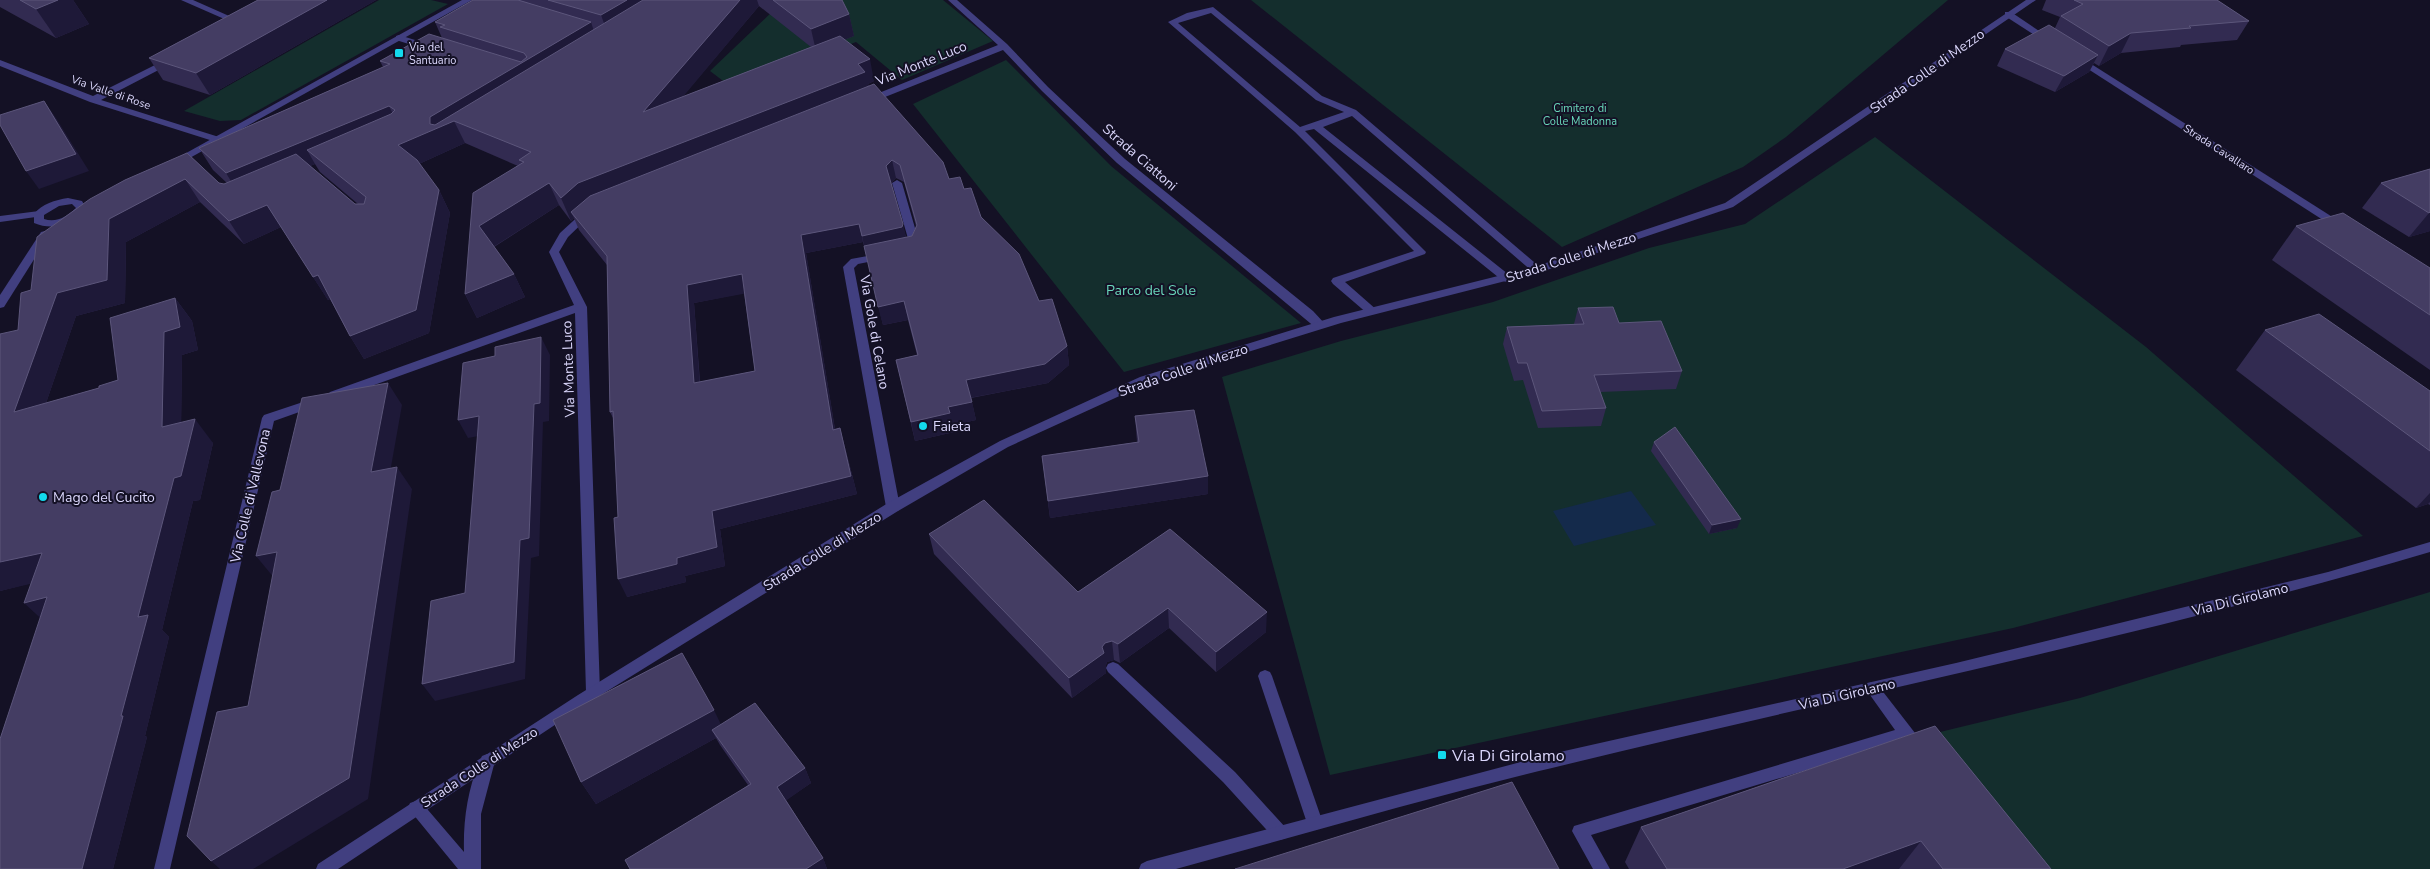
<svg xmlns="http://www.w3.org/2000/svg" width="2430" height="869" font-family="'Nunito Sans',sans-serif">
<style>
.green{fill:#142e2d}
.water{fill:#142a4b}
.lines{fill:none;stroke-linecap:round;stroke-linejoin:round}
.service{fill:#413f80;fill-rule:evenodd}
.minor{fill:#413f80;fill-rule:evenodd}
.tertiary{fill:#413f80;fill-rule:evenodd}
.wall{fill:#322b51;fill-rule:evenodd}
.shaded-wall{fill:#1e1938}
.building{fill:#443d63;stroke:#5c567b;fill-rule:evenodd}
.poi-dot{fill:#13daed;stroke:#141125;stroke-width:2}
.labels{text-anchor:middle;stroke-width:4;stroke-linejoin:round;paint-order:stroke}
.far-poi-label{font-size:11px;fill:#dbd7fc;stroke:#141125;text-anchor:start}
.far-street-label{font-size:11px;fill:#dbd7fc;stroke:#141125}
.far-park-label{font-size:11px;fill:#69d7ba;stroke:#141125}
.street-label{font-size:14px;fill:#dbd7fc;stroke:#141125}
.park-label{font-size:14px;fill:#69d7ba;stroke:#141125}
.poi-label{font-size:14px;fill:#dbd7fc;stroke:#141125;text-anchor:start}
.near-poi-label{font-size:16px;fill:#dbd7fc;stroke:#141125;text-anchor:start}
</style>
<rect width="100%" height="100%" fill="#141125"/>
<g class="green">
<path d="M379 0H431L448 4 241 120 220 121 184 111Z"/>
<path d="M773 0H943L993 41 902 80 856 42 735 90 710 71 775 9Z"/>
<path d="M1251 0H1948L1786 137 1743 167 1562 247Z"/>
<path d="M1006 60 1111 166 1301 323 1124 372 913 104Z"/>
<path d="M1875 137 2146 347 2363 536 2013 628 1330 775 1222 377 1341 341 1493 302 1649 248 1745 224Z"/>
<path d="M2430 592V869H2050L1940 732 2080 698Z"/>
</g>
<path class="water" d="M1631 491 1656 525 1574 546 1553 511Z"/>
<g class="lines">
<g class="service">
<path d="M181 0H193L245 23 238 25Z"/>
<path d="M1213 7 1322 96 1356 110 1541 268 1543 270 1541 272H1533L1352 116 1323 127 1513 278 1507 282 1503 281 1314 129 1305 131 1426 252 1425 254 1345 282 1378 311 1376 314H1368L1333 284 1331 281 1333 278 1414 251 1295 132 1168 22 1187 13ZM1211 13 1316 100 1344 112 1300 127 1178 23Z"/>
<path d="M399 35 431 45 433 47 428 50 396 40V36Z"/>
<path d="M1113 662 1118 664 1235 772 1286 828 1288 833 1286 838 1280 840 1274 838 1223 782 1108 672 1106 668 1108 664Z"/>
<path d="M1265 670 1270 672 1272 676 1323 823 1321 828 1315 830 1309 828 1307 823 1258 676 1260 672Z"/>
<path d="M1872 682 1877 684 1915 733 1918 738 1915 743 1910 745 1903 741 1591 835 1610 869H1593L1572 831 1574 826 1895 730 1865 688 1867 684Z"/>
</g>
<g class="minor">
<path d="M948 0H957L1007 44 1048 87 1125 159 1313 311 1326 325 1324 328H1316L1117 163 1042 91 1003 50 870 103H864V99L998 45Z"/>
<path d="M2005 12H2011L2054 41 2047 43 2005 16Z"/>
<path d="M2077 55 2345 225 2346 227 2341 230 2337 229 2074 60V56Z"/>
<path d="M169 58 172 59V63L101 100 219 137V141H213L90 102 0 66V60L93 96Z"/>
<path d="M897 180 902 183 919 242 915 252 911 253 906 250 909 242 892 183Z"/>
<path d="M589 209 594 212 568 237 559 252 587 307 600 692 598 696 593 698 588 696 586 692 575 313 338 398 334 399 328 395 330 392 574 305 549 252 560 233 585 210Z"/>
<path d="M39 211 43 212V216L0 222V216Z"/>
<path d="M884 253 889 256 888 258 858 264 854 268 900 507 898 511H888L886 507 843 267 851 259Z"/>
<path d="M315 398 321 402 319 405 274 421 170 869H154L262 418 264 415Z"/>
<path d="M2430 542V552C2141 638 1845 696 1552 768 1426 798 1301 835 1176 869H1139L1141 864 1147 861 1551 754 1956 663 2328 572Z"/>
<path d="M487 754 492 756 495 761 481 814V869H458L408 808 410 803 416 801 422 803 464 852C463 819 468 786 482 756Z"/>
</g>
<g class="tertiary">
<path d="M462 0H472L179 164H171L170 162Z"/>
<path d="M2026 0H2036L1733 207 1541 272 1341 323 1148 383 1008 447 898 511 588 703 338 869H316L318 864 578 695 888 503 1000 441 1140 377 1334 317 1534 267 1725 203Z"/>
<path d="M68 198 82 201 86 208C74 225 53 231 34 223V214C42 204 55 200 68 198ZM72 204 76 208C67 217 56 223 44 219V215L59 206Z"/>
<path d="M45 231 50 234 4 307 0 308V295L41 232Z"/>
</g>
</g>
<g class="wall">
<path d="M0 0H73L89 24 56 38 0 7Z"/>
<path d="M258 0H376L210 95 163 80 149 58Z"/>
<path d="M473 0H842L849 14 854 36 844 40 874 81 868 84 869 86 949 179 964 189 981 217 1039 301 1067 346 1069 365 1048 383 971 398 976 420 953 425 954 432 915 441 896 360 917 355 908 320 883 325 863 242 806 253 835 429 840 428 857 494 720 529 725 566 685 576 686 582 627 597 618 517 613 418 610 412 607 265 579 230 574 218 571 221 559 205 494 247 514 274 525 297 477 318 465 294 518 166 465 143 419 164 439 190 450 213 429 333 364 359 350 336 330 299 328 300 281 227 244 244 200 202 126 242 125 303 76 316 46 403 99 388 118 380 175 298 192 321 198 350 182 355 181 422 213 443 200 500 193 501 162 630 169 637 145 736 147 737 113 869H0L40 618 31 583 0 591 18 330 31 290 187 153 219 183 224 184 227 183 213 170 199 148 383 67 380 61 442 38 435 22ZM759 6 811 47 682 97ZM315 164 320 172 358 204H355L310 166ZM896 178 904 182 916 226 912 236 906 237 891 183ZM744 293 755 371 700 382 694 303Z"/>
<path d="M2046 0H2217L2249 21 2237 40 2181 45 2180 47 2121 53 2099 66 2094 63 2089 72 2055 92 1997 66 2005 49 2055 28 2060 17 2042 10Z"/>
<path d="M2430 169V231L2409 237 2362 208 2381 183Z"/>
<path d="M2296 226 2430 268V370L2272 260Z"/>
<path d="M1578 308 1619 323 1682 371 1676 389 1600 392 1606 408 1601 426 1538 428 1523 380 1514 381 1503 344 1507 327 1574 324Z"/>
<path d="M2265 330 2430 391V505L2428 504 2416 508 2236 370Z"/>
<path d="M1135 416 1208 494 1050 518 1042 456 1137 442Z"/>
<path d="M1654 442 1737 528 1709 534 1651 451Z"/>
<path d="M1170 529 1266 632 1216 672 1169 628 1120 663 1114 660 1107 662 1106 665V673L1072 698 934 554 929 534 1078 592Z"/>
<path d="M721 725 805 768 811 783 786 800 823 858 827 869H630L748 785 720 745 716 738 596 804 581 782Z"/>
<path d="M1935 726 2051 869H1629L1625 862 1641 827Z"/>
</g>
<g class="shaded-wall">
<path d="M58 0H73L89 24 56 38 36 9Z"/>
<path d="M327 0H376L210 95 196 73Z"/>
<path d="M627 0H669L609 37 601 15Z"/>
<path d="M740 0H757L759 6 651 135 643 112Z"/>
<path d="M849 14 854 36 816 51 811 29Z"/>
<path d="M591 22 598 44 454 121 465 143 410 168 398 145 430 124V117Z"/>
<path d="M2131 33 2121 53 2099 66 2109 46Z"/>
<path d="M2098 55 2089 72 2055 92 2064 76Z"/>
<path d="M870 59 874 81 868 84 870 94 571 212 574 218 571 221 561 198 578 183Z"/>
<path d="M44 101 56 118 89 171 39 189 26 171Z"/>
<path d="M389 106 400 128 307 150 315 164 240 196 226 173Z"/>
<path d="M892 160 896 178 890 184 886 166Z"/>
<path d="M185 179 200 202 126 242 125 303 76 316 35 435 14 412 57 293 109 219Z"/>
<path d="M549 183 559 205 490 249 479 226Z"/>
<path d="M439 190 450 213 429 333 364 359 350 336Z"/>
<path d="M267 205 281 227 244 244 229 221Z"/>
<path d="M2430 212V231L2409 237 2429 213Z"/>
<path d="M859 224 863 242 806 253 838 448 833 430 801 235Z"/>
<path d="M903 224 907 242 866 254 862 236Z"/>
<path d="M514 274 525 297 477 318 465 294Z"/>
<path d="M742 274 748 293 694 303 701 401 694 383 687 285Z"/>
<path d="M318 275 332 298 328 300 313 277Z"/>
<path d="M175 298 192 321 198 350 182 355 181 450 162 427 164 332Z"/>
<path d="M904 301 908 320 883 325 878 307Z"/>
<path d="M541 337 550 355 549 421 543 422 539 556 531 558 525 679 435 701 422 684 520 540Z"/>
<path d="M1067 346 1069 365 1048 383 969 398 966 380Z"/>
<path d="M388 383 402 405 386 495 371 472Z"/>
<path d="M972 402 976 420 953 425 954 432 915 441 911 422 948 407Z"/>
<path d="M479 416 489 434 468 438 458 420Z"/>
<path d="M195 419 213 443 200 500 193 501 162 630 169 637 145 736 147 737 113 869H82L138 617 174 478Z"/>
<path d="M840 428 857 494 720 529 725 566 685 576 686 582 627 597 618 579 677 558 712 511Z"/>
<path d="M397 467 412 489 368 799 253 869H220L211 861Z"/>
<path d="M1208 476V494L1050 518 1048 501Z"/>
<path d="M2430 493V502L2428 504 2416 508Z"/>
<path d="M1741 519 1737 528 1709 534 1712 525Z"/>
<path d="M277 552 275 579 256 556Z"/>
<path d="M42 553 64 576 0 591V562Z"/>
<path d="M47 597 48 625 24 603Z"/>
<path d="M1168 608 1169 628 1120 663 1118 644Z"/>
<path d="M1267 612 1266 632 1216 672V652Z"/>
<path d="M1112 641 1114 660 1107 662 1106 665V673L1072 698 1069 678 1102 647 1105 643Z"/>
<path d="M714 710 725 733 712 730 716 738 596 804 581 782Z"/>
<path d="M805 768 811 783 784 802 777 787Z"/>
<path d="M1921 841 1899 869H1843Z"/>
<path d="M823 858 827 869H806Z"/>
</g>
<g class="building">
<path d="M20 0H58L36 9Z"/>
<path d="M258 0H327L196 73 149 58Z"/>
<path d="M473 0H518L591 22 430 117V124L435 125 643 0H740L643 112 840 36 870 59 858 64 865 72 578 183 561 198 549 183 479 226 514 274 465 294 473 193 524 162 519 160 531 152 454 121 398 145 417 160 439 190 416 310 350 336 318 275 313 277 267 205 229 221 185 179 109 219 107 280 57 293 14 412 99 388V386L118 380 110 318 175 298 180 327 164 332 162 427 195 419 181 476 174 478 138 617 148 615 121 716H123L82 869H0V739L47 597 24 603 42 553 0 562V334L18 330 21 293 31 290 37 237 90 199 125 180 187 153 219 183 224 184 296 154 355 204H364L366 197 307 150 391 114 395 110 389 106 226 173 199 148 390 64 380 61 429 34 521 62 527 57 524 53 440 27 445 25 435 22Z"/>
<path d="M548 0H627L601 15Z"/>
<path d="M773 0H842L849 14 811 29Z"/>
<path d="M2074 0H2217L2249 21 2189 26 2191 28 2131 33 2109 46 2061 16 2083 4Z"/>
<path d="M2049 25 2098 55 2064 76 2005 49Z"/>
<path d="M874 84 943 162 949 179 960 177 964 189 971 188 981 217 1019 254 1039 301 1052 299 1067 346 1045 364 966 380 972 402 948 407 950 413 911 422 896 360 918 355 904 301 878 307 864 246 912 236 917 225 900 165 892 160 886 166 903 224 902 227 862 236 859 224 801 235 833 430 840 428 851 476 712 511 717 547 677 558V564L618 579 614 518 618 517 613 411 610 412 607 256 571 212 590 196ZM742 274 755 371 694 383 687 285Z"/>
<path d="M44 101 76 154 26 171 0 125V115Z"/>
<path d="M2430 169V212L2429 213 2381 183Z"/>
<path d="M2343 213 2430 268V315L2296 226Z"/>
<path d="M1613 307 1619 323 1661 321 1682 371 1594 375 1606 408 1542 411 1527 363H1518L1507 327 1584 324 1578 308Z"/>
<path d="M2319 314 2430 391V451L2265 330Z"/>
<path d="M541 337 540 403 534 404 529 538 520 540 514 662 422 684 431 601 465 593 479 416 458 420 463 363 495 356V347Z"/>
<path d="M388 383 371 472 397 467 349 778 211 861 187 836 217 712 248 706 277 552 256 556 272 492 280 490 302 398Z"/>
<path d="M1194 410 1208 476 1048 501 1042 456 1139 442 1135 416Z"/>
<path d="M1675 427 1741 519 1712 525 1654 442Z"/>
<path d="M984 500 1078 592 1170 529 1267 612 1216 652 1168 608 1118 644 1112 641 1105 643 1102 647 1104 653 1069 678 929 534Z"/>
<path d="M682 653 714 710 581 782 553 720Z"/>
<path d="M755 703 805 768 777 787 823 858 806 869H630L625 860 751 784 712 730Z"/>
<path d="M1935 726 2051 869H1943L1921 841 1843 869H1667L1641 827Z"/>
<path d="M1512 782 1559 869H1235Z"/>
</g>
<g class="poi-dot">
<rect x="394" y="48" width="10" height="10" rx="2.5"/>
<circle cx="923" cy="426" r="5"/>
<circle cx="43" cy="497" r="5"/>
<rect x="1437" y="750" width="10" height="10" rx="2.5"/>
</g>
<g class="labels">
<g class="far-poi-label">
<text x="409" y="51">Via del<tspan x="409" dy="13">Santuario</tspan></text>
</g>
<g class="far-street-label">
<text transform="translate(111 92) rotate(19)" y="4">Via Valle di Rose</text>
<text transform="translate(2219 149) rotate(33)" y="4">Strada Cavallaro</text>
</g>
<g class="far-park-label">
<text x="1580" y="112">Cimitero di<tspan x="1580" dy="13">Colle Madonna</tspan></text>
</g>
<g class="street-label">
<text transform="translate(921 63) rotate(-22)" y="5">Via Monte Luco</text>
<text transform="translate(1927 71) rotate(-35)" y="5">Strada Colle di Mezzo</text>
<text transform="translate(1140 157) rotate(41)" y="5">Strada Ciattoni</text>
<text transform="translate(1571 257) rotate(-18)" y="5">Strada Colle di Mezzo</text>
<text transform="translate(875 332) rotate(80)" y="5">Via Gole di Celano</text>
<text transform="translate(568 369) rotate(-92)" y="5">Via Monte Luco</text>
<text transform="translate(1183 370) rotate(-19)" y="5">Strada Colle di Mezzo</text>
<text transform="translate(250 496) rotate(-77)" y="5">Via Colle di Vallevona</text>
<text transform="translate(822 551) rotate(-32)" y="5">Strada Colle di Mezzo</text>
<text transform="translate(2240 599) rotate(-14)" y="5">Via Di Girolamo</text>
<text transform="translate(1847 694) rotate(-13)" y="5">Via Di Girolamo</text>
<text transform="translate(479 767) rotate(-33)" y="5">Strada Colle di Mezzo</text>
</g>
<g class="park-label">
<text x="1151" y="295">Parco del Sole</text>
</g>
<g class="poi-label">
<text x="933" y="431">Faieta</text>
<text x="53" y="502">Mago del Cucito</text>
</g>
<g class="near-poi-label">
<text x="1452" y="761">Via Di Girolamo</text>
</g>
</g>
</svg>
